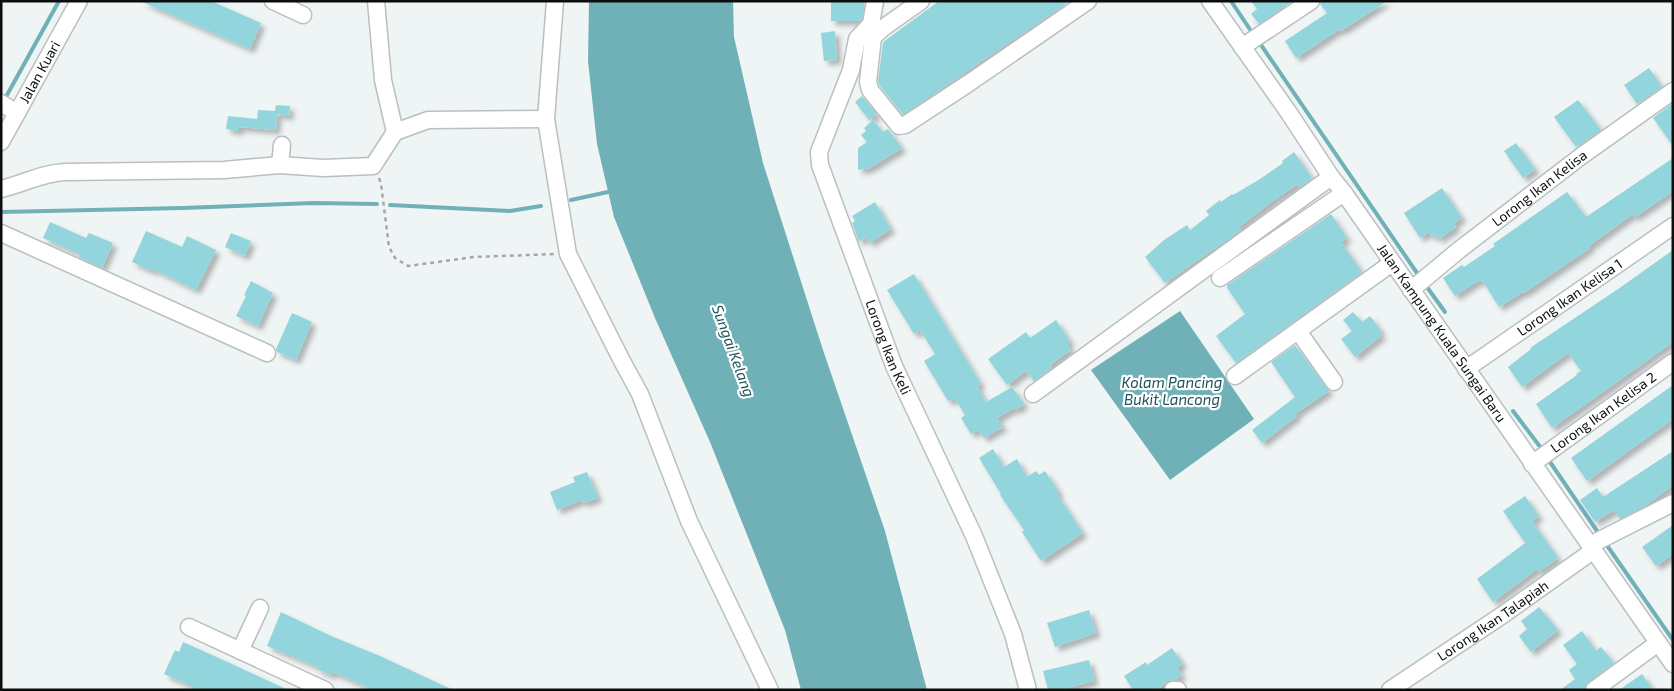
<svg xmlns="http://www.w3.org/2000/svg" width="1674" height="691" font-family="'Exo 2',sans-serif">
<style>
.water{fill:#70b1b7}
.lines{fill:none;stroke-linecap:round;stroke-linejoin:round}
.stream{stroke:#70b1b7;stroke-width:4}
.building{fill:#93d5dc;filter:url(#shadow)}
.minor-casing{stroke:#babfbf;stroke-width:19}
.path{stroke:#a3a7a7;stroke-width:2.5;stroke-dasharray:4 4;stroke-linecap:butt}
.minor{stroke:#fff;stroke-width:16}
.labels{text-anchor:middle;stroke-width:4.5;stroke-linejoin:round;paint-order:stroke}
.street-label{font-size:14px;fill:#0c0e0e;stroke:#fff}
.water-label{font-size:15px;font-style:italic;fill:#1b5459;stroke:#fff}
</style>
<defs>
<filter id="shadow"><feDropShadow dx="4.5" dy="4.5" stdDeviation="2.5" flood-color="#0004"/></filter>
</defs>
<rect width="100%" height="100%" fill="#eff4f4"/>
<g class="water">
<path d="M589 1H733L734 37 763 163 823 350 885 531 927 690H801L785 630 710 442 655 318 614 217 597 144 588 61Z"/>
<path d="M1180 311 1254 419 1170 480 1091 370Z"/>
</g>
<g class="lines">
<g class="stream">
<path d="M1231 1 1253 34"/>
<path d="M1259 42 1417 273"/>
<path d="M7 95 59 1"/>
<path d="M571 200 608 192"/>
<path d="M390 205 510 211 541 206"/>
<path d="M1 212 183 208 313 203 377 204"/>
<path d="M1424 283 1445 312"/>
<path d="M1513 411 1541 448"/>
<path d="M1548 459 1597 531"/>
<path d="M1606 544 1673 640"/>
</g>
</g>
<g class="building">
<path d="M140 1H211L261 23 250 49Z"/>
<path d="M831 1H865L862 19 860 21H831Z"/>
<path d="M939 1H1070L903 115 879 85 878 81 883 42Z"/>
<path d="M1251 1H1293L1259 24 1251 14 1257 9Z"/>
<path d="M1321 1H1387L1341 31 1340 29 1296 58 1285 41 1327 13 1320 4Z"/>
<path d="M835 31 837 60 824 61 821 33Z"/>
<path d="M1649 68 1662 87 1637 104 1624 85Z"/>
<path d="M862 96 877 114 869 120 855 102Z"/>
<path d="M1578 100 1601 130 1576 147 1554 117Z"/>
<path d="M1673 103V146L1653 118Z"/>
<path d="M276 105 290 106 289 116 277 114 276 130 239 127V131L226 129 228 116 257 119 258 110 275 111Z"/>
<path d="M873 120 883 132 888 129 902 148 870 168 858 170V148L867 142 861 135 866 131 864 128Z"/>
<path d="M1516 143 1535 169 1523 178 1504 151Z"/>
<path d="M1294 152 1312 178 1300 187 1298 184 1274 200 1239 227 1241 230 1165 283 1145 257 1164 240 1187 225 1190 230 1209 215 1206 211 1220 200 1221 202 1232 194 1233 195 1260 179 1283 163 1282 161Z"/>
<path d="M1673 158V191L1635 217 1633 214 1589 246 1590 248 1524 293 1523 292 1499 307 1482 280 1479 282 1478 281 1455 296 1443 278 1462 265 1464 267 1495 246 1493 244 1567 192 1586 217Z"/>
<path d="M1442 188 1462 218 1454 223 1456 227 1439 239 1436 235 1432 237 1429 232 1420 238 1404 213Z"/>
<path d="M875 202 891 229 869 243 866 237 859 242 852 223 855 221 852 216Z"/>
<path d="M1331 214 1347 238 1341 242 1362 272 1236 363 1216 336 1245 314 1227 288V285Z"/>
<path d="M50 222 86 238 89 233 113 243 102 268 78 257 80 254 43 238Z"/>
<path d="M146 231 182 247 187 236 216 250 196 290 153 269 152 271 132 262Z"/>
<path d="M231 233 251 241 245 256 225 247Z"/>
<path d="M1673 250V342L1552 428 1536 404 1577 375 1576 374 1581 371 1568 353 1522 387 1508 367 1531 349 1530 348 1621 287Z"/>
<path d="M914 274 981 384 977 386 986 402 1012 387 1024 404 1016 410 1014 408 997 418 1003 427 984 438 978 430 971 434 961 418 965 415 955 399 948 401 924 361 935 354 920 330 914 334 887 290Z"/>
<path d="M251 281 273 293 258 326 236 316 246 296 244 295Z"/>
<path d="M1353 312 1362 322 1370 316 1381 330 1378 331 1382 335 1355 357 1341 339 1352 331 1343 320Z"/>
<path d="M292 313 312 322 296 360 277 352 276 349Z"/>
<path d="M1056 320 1070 341 1067 344 1071 350 1050 365 1052 368 1034 381 1026 371 1007 385 988 359 1026 332 1030 338Z"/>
<path d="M1295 345 1329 391 1295 414 1297 416 1262 443 1252 430 1295 397 1271 362Z"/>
<path d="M1673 385V419L1587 481 1571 458Z"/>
<path d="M993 449 1004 467 1017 459 1027 477 1036 471 1039 475 1045 471 1059 492 1057 494 1083 533 1041 561 1022 532 1024 530 1000 495 1001 494 979 458Z"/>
<path d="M1673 451V485L1642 508 1620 519 1614 510 1595 522 1580 500 1597 488 1603 497Z"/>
<path d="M587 472 598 498 583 503 582 500 557 510 550 492 575 482 573 477Z"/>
<path d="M1525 496 1539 516 1532 521 1558 558 1539 572 1537 569 1493 602 1477 579 1525 543 1503 511Z"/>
<path d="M1673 525V554L1656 566 1642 547Z"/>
<path d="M1539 607 1558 630 1531 652 1519 636 1527 629 1521 621Z"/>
<path d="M1089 610 1096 633 1055 647 1047 623Z"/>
<path d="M281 612 331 636 380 656 453 690H366L367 687 333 672 331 675 317 669 318 667 267 646Z"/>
<path d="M1582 631 1596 651 1601 647 1614 663 1588 682 1584 690H1560L1575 679 1569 670 1577 664 1563 645Z"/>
<path d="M183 642 232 664 288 690H199L189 685 164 674 175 650 179 652Z"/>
<path d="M1172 648 1183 664 1177 668 1182 675 1175 680 1168 681 1157 690H1133L1124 676 1146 662 1147 665Z"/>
<path d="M1089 660 1094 681 1060 690H1048L1043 671Z"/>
<path d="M1642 674 1653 690H1619Z"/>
</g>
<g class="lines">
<defs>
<g id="minor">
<path d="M273 1 303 15"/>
<path d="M376 1 383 80 395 132"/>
<path d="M555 1 546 119 568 254 622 361 640 394 689 521 770 690"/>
<path id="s1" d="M875 1 871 24 857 39 851 70 819 152 820 165 894 366 974 536 1013 634 1028 690"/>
<path d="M921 1 883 28 873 37 868 82 870 90 899 126 905 125 969 83 1088 1"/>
<path id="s2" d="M1210 1 1289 113 1331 177 1344 193 1673 664"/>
<path d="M1242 47 1311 1"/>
<path d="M1 103 17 113"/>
<path id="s3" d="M1 142 79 1"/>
<path d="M280 165 282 145"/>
<path d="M1 189C23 184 42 173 65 172L224 170 280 165 323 168 373 166 395 132 428 120 546 119"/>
<path d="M1 233 267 353"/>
<path d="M1220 278 1344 193"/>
<path id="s4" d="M1411 290 1459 250 1580 157 1673 91"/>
<path d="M1298 331 1334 382"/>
<path id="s5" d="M1466 369 1673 226"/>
<path d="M1235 376 1392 263"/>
<path d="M1033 394 1331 177"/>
<path id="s6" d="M1532 464 1673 362"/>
<path d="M1590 545 1673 503"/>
<path d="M189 627 325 690"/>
<path d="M240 651 260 608"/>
<path d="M1173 690H1178"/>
<path id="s7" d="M1390 690 1504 614 1594 550"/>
<path d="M1594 690 1658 643"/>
</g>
</defs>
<use href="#minor" class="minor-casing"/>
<path class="path" d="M379 178 381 184 389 247 395 258 408 266 474 257 555 254"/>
<use href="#minor" class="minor"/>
</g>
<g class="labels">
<g class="street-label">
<text dy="5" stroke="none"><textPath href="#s3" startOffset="80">Jalan Kuari</textPath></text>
<text dy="5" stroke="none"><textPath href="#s4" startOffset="164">Lorong Ikan Kelisa</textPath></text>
<text dy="5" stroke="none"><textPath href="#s5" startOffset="126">Lorong Ikan Kelisa 1</textPath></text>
<text dy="5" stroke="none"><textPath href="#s2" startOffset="405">Jalan Kampung Kuala Sungai Baru</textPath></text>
<text dy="5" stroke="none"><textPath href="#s1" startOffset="371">Lorong Ikan Keli</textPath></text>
<text dy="5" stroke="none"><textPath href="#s6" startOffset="88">Lorong Ikan Kelisa 2</textPath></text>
<text dy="5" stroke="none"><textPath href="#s7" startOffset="124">Lorong Ikan Talapiah</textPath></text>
</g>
<g class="water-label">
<text transform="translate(733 351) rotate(70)" y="5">Sungai Kelang</text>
<text x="1172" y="388">Kolam Pancing<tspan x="1172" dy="17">Bukit Lancong</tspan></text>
</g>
</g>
<rect width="1674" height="691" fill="none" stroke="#0c0e0e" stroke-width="5"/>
</svg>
